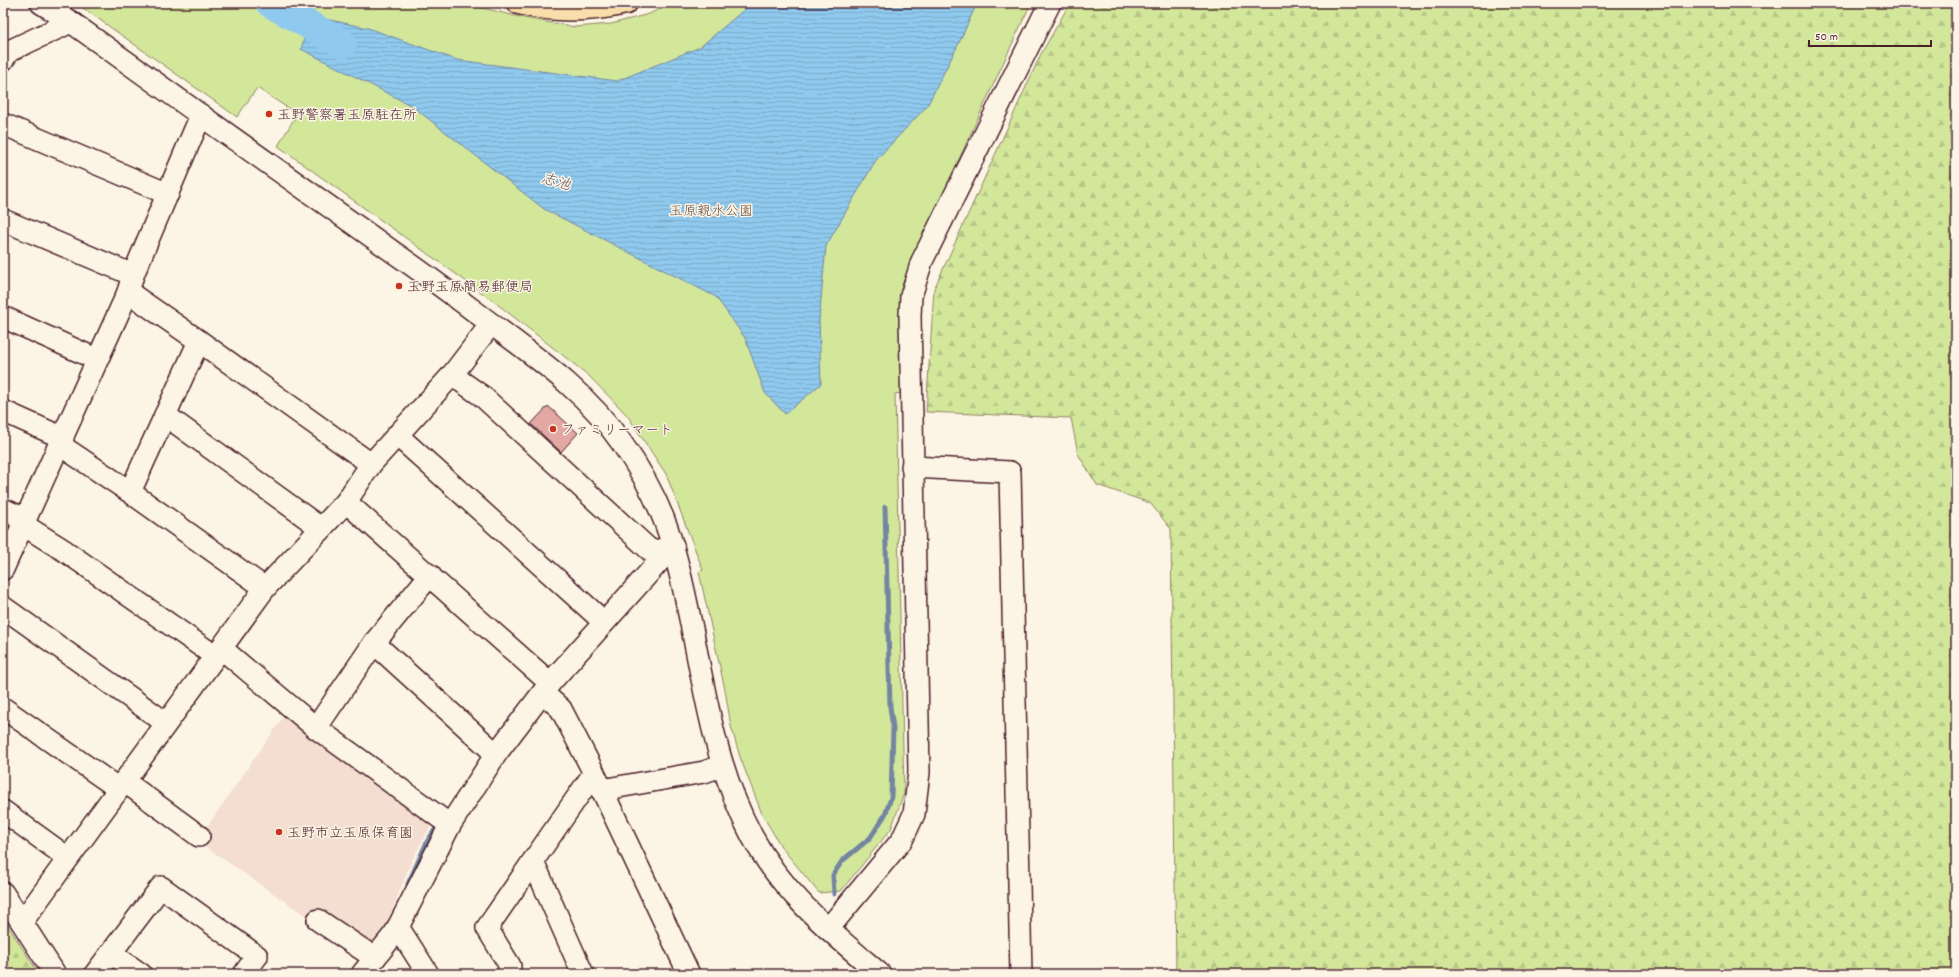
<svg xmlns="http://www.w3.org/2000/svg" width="1959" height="977" font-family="Dekko,'Klee One',sans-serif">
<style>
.built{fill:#f4ded1}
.forest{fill:url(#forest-firs);stroke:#8e8363}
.park{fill:#d3e79b;stroke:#8e8363}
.water{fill:url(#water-rules);stroke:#7385a0}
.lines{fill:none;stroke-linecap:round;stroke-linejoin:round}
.stream{stroke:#7385a0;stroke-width:5}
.river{stroke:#8fc9ee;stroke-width:29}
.building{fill:#e3a8a3;stroke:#4a1f2b}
.minor-casing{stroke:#4a1f2b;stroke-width:24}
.major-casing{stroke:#4a1f2b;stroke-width:25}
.minor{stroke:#fcf5e5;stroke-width:21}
.major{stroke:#f9ddab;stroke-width:22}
.poi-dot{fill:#c8321e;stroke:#fcf5e5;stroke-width:1.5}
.labels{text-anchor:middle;stroke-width:3;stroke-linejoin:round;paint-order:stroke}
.poi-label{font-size:14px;fill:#4a1f2b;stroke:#fcf5e5;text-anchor:start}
.park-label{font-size:14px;fill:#6c5147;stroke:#fcf5e5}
.water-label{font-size:15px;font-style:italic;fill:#5f5266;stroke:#fcf5e5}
</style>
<defs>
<pattern id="forest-firs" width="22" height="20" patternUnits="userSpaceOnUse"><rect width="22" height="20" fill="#d3e79b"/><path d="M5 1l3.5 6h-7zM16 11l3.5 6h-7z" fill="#b7c686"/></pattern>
<pattern id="water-rules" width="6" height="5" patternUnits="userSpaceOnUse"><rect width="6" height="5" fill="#8fc9ee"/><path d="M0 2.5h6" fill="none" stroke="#7daccc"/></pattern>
</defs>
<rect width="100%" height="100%" fill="#fcf5e5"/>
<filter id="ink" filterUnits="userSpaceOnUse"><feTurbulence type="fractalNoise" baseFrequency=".025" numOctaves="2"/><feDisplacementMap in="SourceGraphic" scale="8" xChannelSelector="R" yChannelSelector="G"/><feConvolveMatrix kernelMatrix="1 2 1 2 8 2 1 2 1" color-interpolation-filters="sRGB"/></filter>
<g filter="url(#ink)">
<path class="built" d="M288 710 434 820 412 860 387 923 388 928 366 957 197 841Z"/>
<g class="forest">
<path d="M1070 3H1956V974H1176L1171 529 1150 503 1097 485 1078 454 1071 418 926 412 934 289 1041 54Z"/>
<path d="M3 918 39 974H3Z"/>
</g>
<path class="park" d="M76 3H462L524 18 575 27 611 24 649 14 671 3H1031L906 274 899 317 902 393 895 394 904 793 891 829 841 891 819 893 782 848 762 814 740 757 731 726 725 690 699 572 703 570 666 474 627 415 588 375 492 300 278 146 297 114 257 88 237 117Z"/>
<path class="water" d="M752 3H977L959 43 927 106 876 160 826 246 819 320 821 384 785 414 765 393 745 338 716 297 544 209 412 106 301 49 311 16 368 28 457 60 617 81 700 47Z"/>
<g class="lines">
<g class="stream">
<path d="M408 884 427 842 439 824"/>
<path d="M834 894 833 875 842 861 870 838 885 815 891 798 893 728 890 707 885 507"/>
</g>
<path class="river" d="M270 3 343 44"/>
</g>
<path class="building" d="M548 406 578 433 561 452 531 424Z"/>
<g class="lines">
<defs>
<g id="minor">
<path d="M41 3 71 22C179 100 287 177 396 254 432 279 466 305 501 331 545 364 589 396 621 442 643 473 663 510 673 547 701 643 704 747 752 836 782 893 832 933 880 974"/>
<path d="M3 60 9 51 71 22"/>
<path d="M3 124 168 194"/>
<path d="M3 220 133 275"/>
<path d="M128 292 199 341 371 464"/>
<path d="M3 317 96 359"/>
<path d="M452 375 482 396 652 552 673 546"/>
<path d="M3 411 63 438"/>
<path d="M165 415 322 529"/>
<path d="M397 435 604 622"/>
<path d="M60 445 130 492 265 588"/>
<path d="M912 467 1010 472 1021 974"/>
<path d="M130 492 199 341"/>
<path d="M346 502 550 683"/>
<path d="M3 509 16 515 22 524 65 551 215 656"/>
<path d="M3 569 128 292 133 275 201 115"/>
<path d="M3 607 166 723"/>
<path d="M374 643 496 754"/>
<path d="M221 648 316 728 450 825"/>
<path d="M543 693 561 709 594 773 689 974"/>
<path d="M3 708 119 789"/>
<path d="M316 728 374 643 430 575"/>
<path d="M124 781 199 836"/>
<path d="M601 790 704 772 721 766"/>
<path d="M3 811 68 858"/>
<path d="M3 893 55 974"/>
<path d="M318 920 375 958"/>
<path d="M22 922 265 588 346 502 371 464 452 375 491 324"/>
<path d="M398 927 428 974"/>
<path d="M828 929 902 840 914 814 919 772 910 316 911 296 922 261 1050 3"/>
<path d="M111 953 141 974"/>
<path d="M95 974 161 887 257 956 244 974"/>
<path d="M362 974 395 933 450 825 496 754 550 683 673 546"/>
<path d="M508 974 510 966 487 928 533 861"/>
<path d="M583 974 533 861 594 773"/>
</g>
<path id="major" d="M519 3C555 12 591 11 626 3"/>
</defs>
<use href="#minor" class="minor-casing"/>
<use href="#major" class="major-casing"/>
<use href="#minor" class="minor"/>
<use href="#major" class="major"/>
</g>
</g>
<g class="poi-dot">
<circle cx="269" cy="114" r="4"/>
<circle cx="399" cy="286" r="4"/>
<circle cx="553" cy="429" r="4"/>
<circle cx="279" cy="832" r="4"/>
</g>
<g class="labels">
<g class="poi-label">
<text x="277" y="119">玉野警察署玉原駐在所</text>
<text x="407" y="291">玉野玉原簡易郵便局</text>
<text x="561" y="434">ファミリーマート</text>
<text x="287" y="837">玉野市立玉原保育園</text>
</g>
<g class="park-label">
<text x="711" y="215">玉原親水公園</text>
</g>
<g class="water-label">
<text transform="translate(556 181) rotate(16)" y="5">志池</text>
</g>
</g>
<rect width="1959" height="977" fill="none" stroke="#fcf5e5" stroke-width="16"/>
<rect x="8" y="8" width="1943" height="961" fill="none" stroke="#4a1f2b" stroke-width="1.5" filter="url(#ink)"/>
<path d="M1809 40v6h122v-6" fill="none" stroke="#4a1f2b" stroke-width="2"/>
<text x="1815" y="40" font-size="12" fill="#4a1f2b" stroke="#fcf5e5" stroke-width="3" paint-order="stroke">50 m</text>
</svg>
